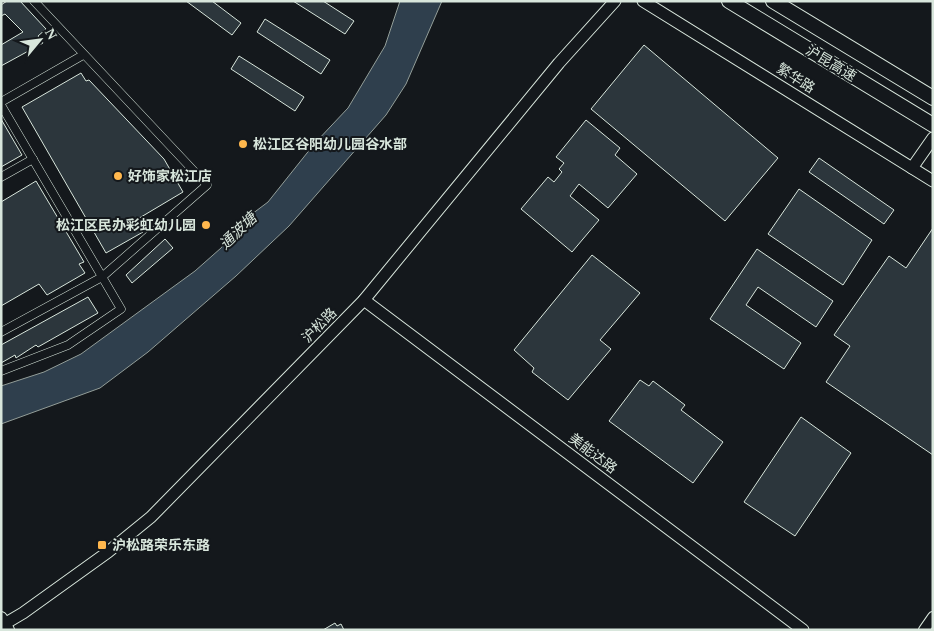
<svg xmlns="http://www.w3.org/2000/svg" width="934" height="631" font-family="'Times New Roman','Noto Sans SC',serif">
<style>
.water{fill:#2f3f4d;stroke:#939e99}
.building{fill:#2c363c;stroke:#d8e6dc}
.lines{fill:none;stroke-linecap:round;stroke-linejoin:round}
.minor-casing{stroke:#d8e6dc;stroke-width:9}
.tertiary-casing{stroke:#d8e6dc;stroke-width:12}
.secondary-casing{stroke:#d8e6dc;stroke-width:13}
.primary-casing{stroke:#d8e6dc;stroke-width:14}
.motorway-casing{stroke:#d8e6dc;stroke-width:16}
.minor{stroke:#14181c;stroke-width:8}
.tertiary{stroke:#14181c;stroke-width:10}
.secondary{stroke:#14181c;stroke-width:11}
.primary{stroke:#14181c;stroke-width:12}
.motorway{stroke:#14181c;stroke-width:14}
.poi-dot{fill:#ffb74d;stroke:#14181c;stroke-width:2}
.labels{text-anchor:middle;stroke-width:4;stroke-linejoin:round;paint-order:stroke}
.street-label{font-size:14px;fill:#d8e6dc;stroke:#14181c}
.poi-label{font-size:14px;font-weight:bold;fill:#d8e6dc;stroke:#14181c;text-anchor:start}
.water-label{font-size:15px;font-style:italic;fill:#d8e6dc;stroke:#14181c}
</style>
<rect width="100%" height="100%" fill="#14181c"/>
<path class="water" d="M400 1H442L406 84 386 115 289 226 236 276 148 352 100 388 1 424V386L44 372 81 354 195 271 221 248 248 217 268 202 315 143 348 108 385 46Z"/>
<g class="building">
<path d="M7 1H20L46 29 38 36 43 43 1 66V45L23 32 5 14 1 16V5Z"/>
<path d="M186 1H212L241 23 232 35Z"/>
<path d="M293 1H323L354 21 345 34Z"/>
<path d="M265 19 330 60 321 74 257 32Z"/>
<path d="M644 45 778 158 725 221 591 109Z"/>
<path d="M239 56 304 97 295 111 231 69Z"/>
<path d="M81 73 86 81 89 80 164 159 183 192 136 220 143 232 106 253 22 107Z"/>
<path d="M1 119 22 155 1 167Z"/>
<path d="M586 120 620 148 615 155 637 174 608 208 579 184 570 196 599 220 572 252 521 209 548 177 554 182 562 172 559 169 564 163 556 157Z"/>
<path d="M819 158 894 210 884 224 809 172Z"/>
<path d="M36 181 84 262 79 264 85 273 47 295 39 284 1 306V202Z"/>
<path d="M799 189 872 240 843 285 768 234Z"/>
<path d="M933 228V455L826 382 850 346 834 335 889 256 906 268Z"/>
<path d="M165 239 173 248 132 283 126 275Z"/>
<path d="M757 249 833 301 816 327 758 287 746 305 801 343 784 369 710 319Z"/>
<path d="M592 255 640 293 600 340 611 349 568 400 532 372 534 368 514 350Z"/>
<path d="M88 297 98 313 38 347 36 345 16 358 15 355 1 363V345Z"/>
<path d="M640 380 649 386 653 381 685 405 681 410 723 442 693 483 609 421Z"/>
<path d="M801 417 851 453 795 536 744 502Z"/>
<path d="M335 623 337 626 341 624 344 630H323Z"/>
</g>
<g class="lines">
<defs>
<g id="minor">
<path d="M1 102 83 55"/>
<path d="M1 105 121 309 68 345 1 371"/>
<path d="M1 177 33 159"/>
<path d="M1 332 102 277 207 185 34 1"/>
</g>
<path id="tertiary" d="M924 630 933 617"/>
<g id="secondary">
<path d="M643 1 933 181"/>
<path d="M912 168 933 138"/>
<path d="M364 300 803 630"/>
<path d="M1 626 23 613 108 552 151 517 364 300 559 63 615 1"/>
</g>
<path id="primary" d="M1 618 8 630"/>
<g id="motorway">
<path d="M729 1 933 125"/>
<path d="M773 1 933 98"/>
</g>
</defs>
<use href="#minor" class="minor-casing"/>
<use href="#tertiary" class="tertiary-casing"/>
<use href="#secondary" class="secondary-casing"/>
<use href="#primary" class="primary-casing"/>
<use href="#motorway" class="motorway-casing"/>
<use href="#minor" class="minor"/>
<use href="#tertiary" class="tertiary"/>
<use href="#secondary" class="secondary"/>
<use href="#primary" class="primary"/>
<use href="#motorway" class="motorway"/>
</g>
<g class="poi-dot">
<circle cx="243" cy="144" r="5"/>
<circle cx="118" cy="176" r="5"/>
<circle cx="206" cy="225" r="5"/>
<rect x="97" y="540" width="10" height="10" rx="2.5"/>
</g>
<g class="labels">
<g class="street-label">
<text transform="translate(831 63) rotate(31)" y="5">沪昆高速</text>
<text transform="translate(796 78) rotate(32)" y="5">繁华路</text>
<text transform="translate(319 325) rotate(-45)" y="5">沪松路</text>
<text transform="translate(593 453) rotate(37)" y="5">美能达路</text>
</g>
<g class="poi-label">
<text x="253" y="149">松江区谷阳幼儿园谷水部</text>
<text x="128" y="181">好饰家松江店</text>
<text x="196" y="230" text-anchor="end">松江区民办彩虹幼儿园</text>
<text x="112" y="550">沪松路荣乐东路</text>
</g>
<g class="water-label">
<text transform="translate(238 231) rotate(-44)" y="5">通波塘</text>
</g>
</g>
<rect width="934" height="631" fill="none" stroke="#d8e6dc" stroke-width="5"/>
<g transform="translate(40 40) rotate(61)" stroke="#14181c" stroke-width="4" paint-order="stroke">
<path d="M0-4L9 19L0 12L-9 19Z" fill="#d8e6dc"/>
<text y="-8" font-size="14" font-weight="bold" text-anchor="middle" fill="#d8e6dc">N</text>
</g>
</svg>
